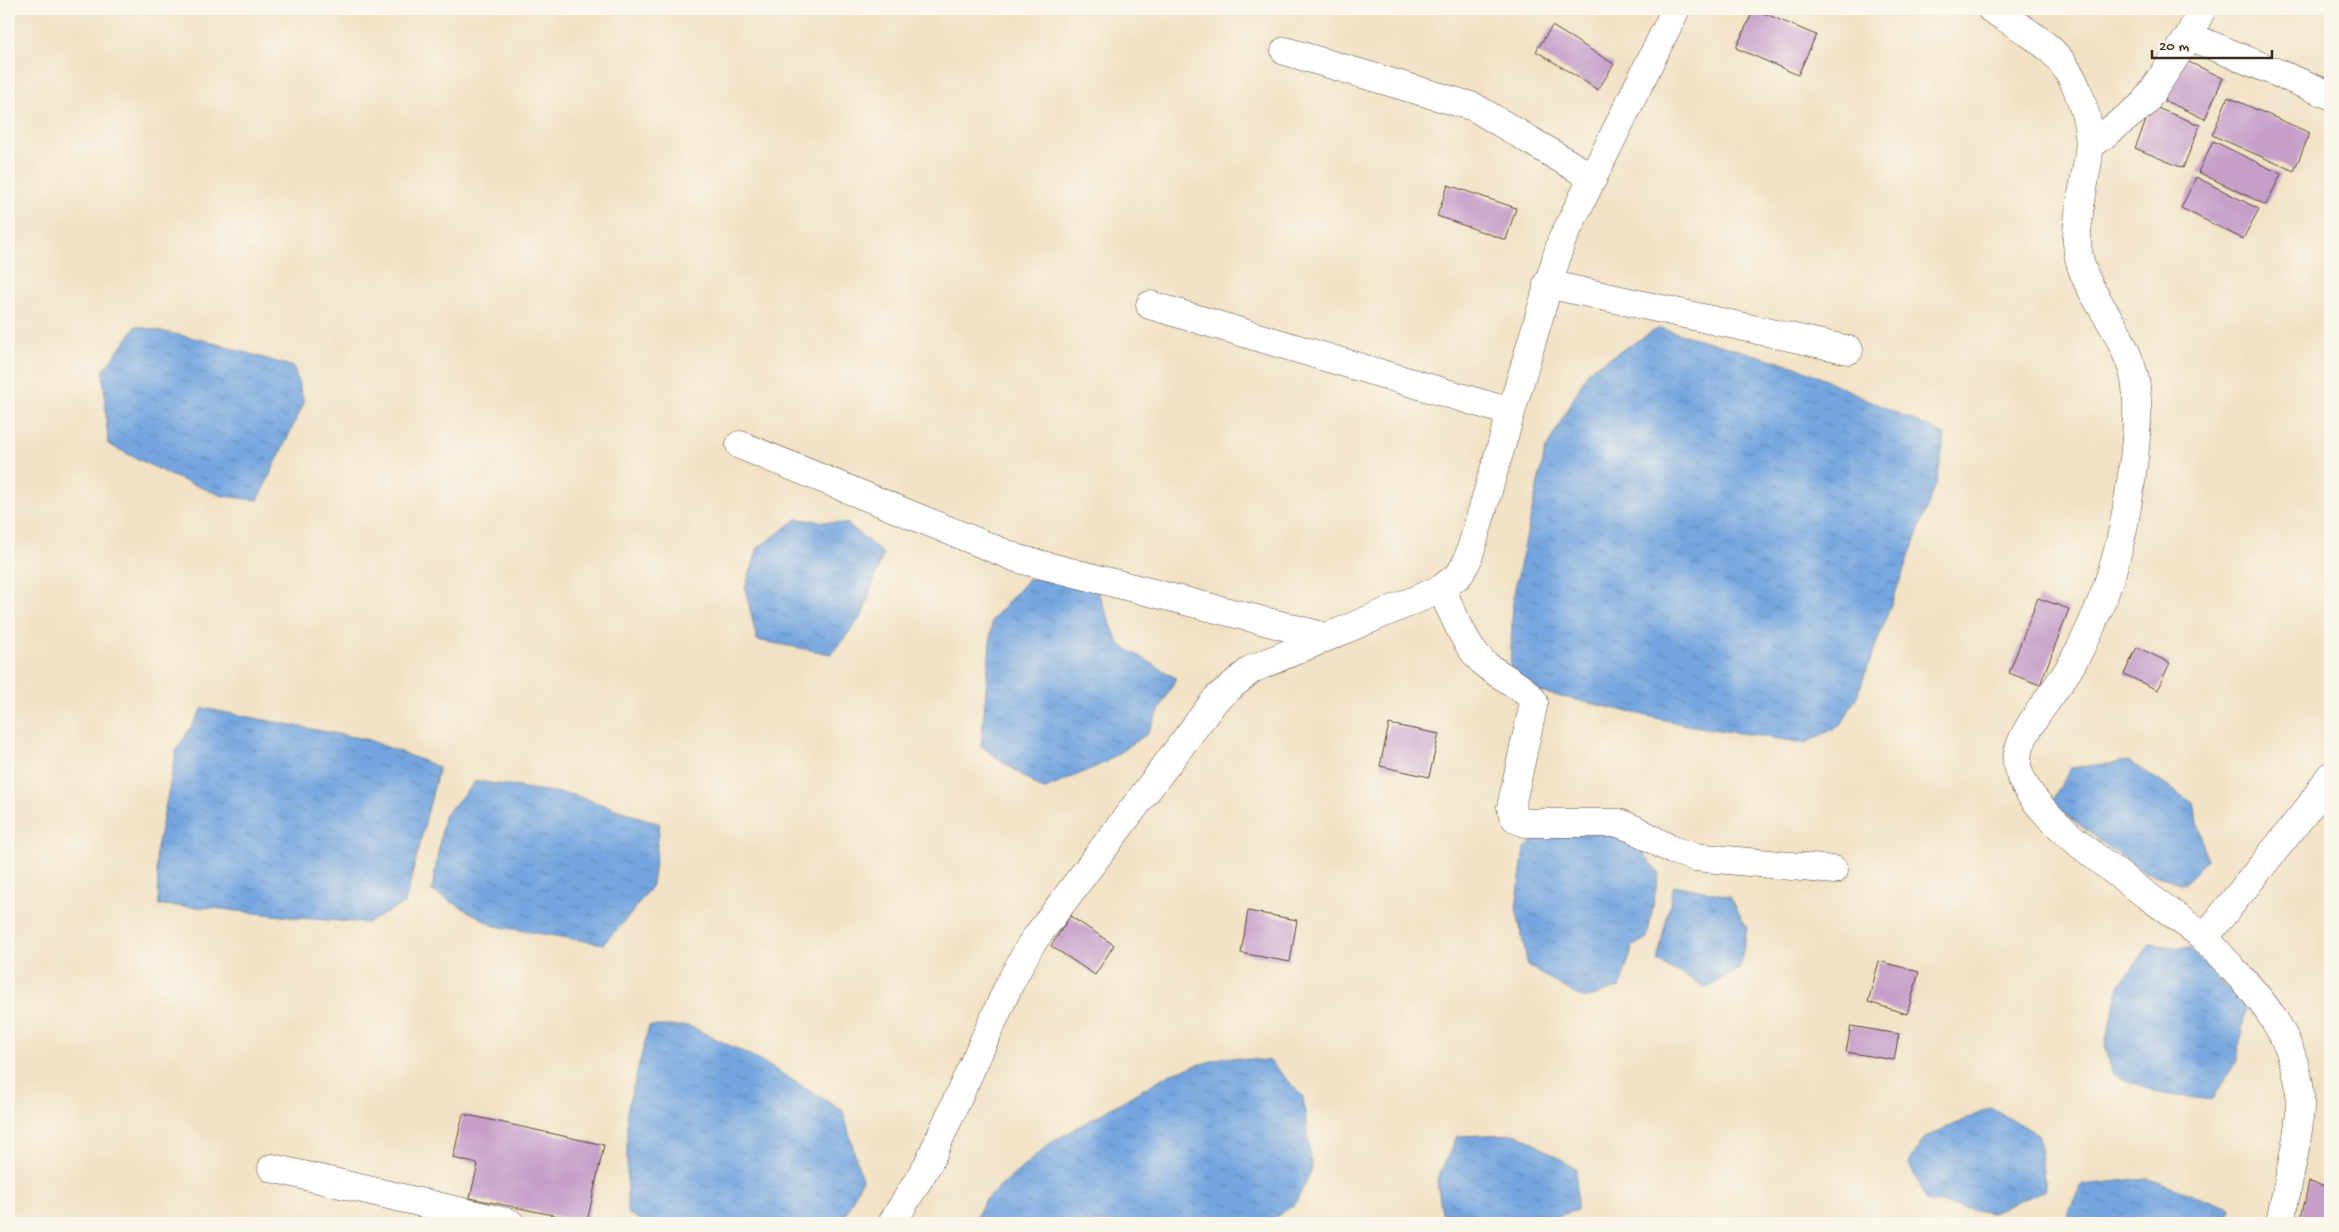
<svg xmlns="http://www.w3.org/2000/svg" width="2339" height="1232" font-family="'Gochi Hand',sans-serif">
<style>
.water{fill:url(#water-ripples);stroke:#58687e}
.building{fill:#c59ec9}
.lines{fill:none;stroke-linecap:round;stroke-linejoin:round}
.minor-casing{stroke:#564637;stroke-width:29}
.minor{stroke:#fff;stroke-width:28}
</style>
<defs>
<pattern id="water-ripples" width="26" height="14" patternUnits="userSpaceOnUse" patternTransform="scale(1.25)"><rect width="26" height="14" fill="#74a6df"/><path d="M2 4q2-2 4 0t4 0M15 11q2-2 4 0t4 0" fill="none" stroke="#6087b4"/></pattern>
</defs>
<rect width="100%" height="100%" fill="#fbf7ec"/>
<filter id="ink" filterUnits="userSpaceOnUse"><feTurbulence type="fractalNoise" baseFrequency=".02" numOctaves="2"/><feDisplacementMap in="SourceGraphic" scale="10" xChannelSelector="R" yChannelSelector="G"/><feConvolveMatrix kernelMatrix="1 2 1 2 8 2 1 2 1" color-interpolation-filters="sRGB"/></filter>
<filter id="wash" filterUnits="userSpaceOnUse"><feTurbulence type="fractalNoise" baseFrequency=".0096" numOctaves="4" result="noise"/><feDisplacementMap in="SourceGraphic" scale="20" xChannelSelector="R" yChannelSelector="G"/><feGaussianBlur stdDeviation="1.12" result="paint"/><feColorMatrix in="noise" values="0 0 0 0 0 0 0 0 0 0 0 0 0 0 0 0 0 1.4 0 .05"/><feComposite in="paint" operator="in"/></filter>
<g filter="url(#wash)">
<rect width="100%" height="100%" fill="#f1e2c5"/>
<g class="water">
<path d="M136 326 203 340 294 367 304 403 258 500 223 496 172 476 108 444 103 371Z"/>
<path d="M1659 328 1796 366 1945 435 1937 481 1857 696 1841 725 1805 743 1692 726 1527 689 1510 671 1513 598 1545 451 1589 370Z"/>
<path d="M797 519 848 524 883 554 862 616 831 654 757 640 745 588 758 548Z"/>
<path d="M1092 578 1119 644 1176 678 1147 734 1104 763 1043 790 981 746 992 620 1028 579Z"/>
<path d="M203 708 369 740 439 767 405 903 367 923 299 918 212 908 159 905 156 853 177 749Z"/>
<path d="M2129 761 2193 803 2207 860 2184 884 2139 870 2051 803 2071 768Z"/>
<path d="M476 781 574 795 660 824 652 885 629 916 603 944 495 926 432 891 444 816Z"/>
<path d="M1553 823 1621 826 1659 873 1647 938 1633 946 1620 987 1584 999 1528 966 1516 908 1524 849Z"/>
<path d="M1674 885 1730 896 1747 928 1740 968 1707 988 1657 961Z"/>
<path d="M2150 944 2190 949 2246 1006 2237 1060 2211 1100 2156 1093 2113 1075 2105 1044 2119 986Z"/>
<path d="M649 1026H689L758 1059 843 1111 862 1180 841 1223H647L627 1213V1111Z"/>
<path d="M1225 1057 1270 1061 1303 1097 1312 1169 1295 1204 1267 1223H974L984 1201 1049 1144 1171 1073Z"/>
<path d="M1991 1108 2039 1135 2045 1190 1991 1213 1926 1200 1909 1163 1925 1137Z"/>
<path d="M1518 1134 1576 1169 1577 1210 1536 1223H1479L1442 1214 1437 1180 1457 1136Z"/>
<path d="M2147 1178 2230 1208 2228 1223H2064L2081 1185Z"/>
</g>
<g id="blocks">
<g class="building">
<path d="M1754 9 1816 35 1798 75 1736 48Z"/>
<path d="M1552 26 1614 64 1598 90 1536 51Z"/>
<path d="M2180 58 2223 78 2205 119 2161 99Z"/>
<path d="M2228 97 2310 133 2294 171 2212 135Z"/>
<path d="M2152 106 2200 125 2183 168 2135 148Z"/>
<path d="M2213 141 2281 174 2266 205 2198 172Z"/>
<path d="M2196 177 2259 209 2243 239 2181 208Z"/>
<path d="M1448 185 1516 208 1506 240 1437 216Z"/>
<path d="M2038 598 2069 609 2040 685 2009 673Z"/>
<path d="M2137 647 2170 663 2157 690 2124 674Z"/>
<path d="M1389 724 1439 734 1429 777 1380 766Z"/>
<path d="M1248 911 1297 920 1290 962 1241 953Z"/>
<path d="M1070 916 1114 945 1095 975 1051 946Z"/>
<path d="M1879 961 1919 972 1907 1014 1868 1002Z"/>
<path d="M1851 1026 1899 1034 1894 1060 1846 1052Z"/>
<path d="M463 1114 604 1145 587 1222 470 1198 478 1164 453 1158Z"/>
<path d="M2309 1182 2330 1187V1223H2300Z"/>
</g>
</g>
</g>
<g filter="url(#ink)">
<use href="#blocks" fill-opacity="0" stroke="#564637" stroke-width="1"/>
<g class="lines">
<defs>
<g id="minor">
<path d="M1991 9C2034 36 2067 51 2082 103 2087 118 2091 136 2089 152 2086 181 2076 213 2077 243 2079 279 2101 303 2117 333 2124 347 2132 364 2135 380 2141 413 2133 473 2127 507 2118 563 2098 619 2070 667 2056 691 2018 733 2017 759 2014 814 2162 902 2203 937 2213 946 2223 958 2232 968 2265 1003 2290 1034 2299 1083 2305 1121 2287 1184 2280 1223"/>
<path d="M2189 36 2330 95"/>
<path d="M1285 51 1474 107 1593 178"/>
<path d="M2090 146 2144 104 2189 36 2202 9"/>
<path d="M1547 284 1849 350"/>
<path d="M1150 305 1510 412"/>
<path d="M740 445 1019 559 1327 637"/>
<path d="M1441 589C1454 614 1464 646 1486 665 1499 676 1527 688 1534 702L1511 807C1512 818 1516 820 1526 823H1619L1634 829 1672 850 1695 857 1834 870"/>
<path d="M2204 938 2310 806 2330 776"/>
<path d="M272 1168 510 1223"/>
<path d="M892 1223 928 1164 1010 983 1031 944 1216 699 1252 669 1441 589 1460 574 1468 559 1561 242 1676 9"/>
</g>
</defs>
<use href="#minor" class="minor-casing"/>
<use href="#minor" class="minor"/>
</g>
</g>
<rect width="2339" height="1232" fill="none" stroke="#fbf7ec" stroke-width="30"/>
<path d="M2152 50v8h120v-8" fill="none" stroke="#3b2a1e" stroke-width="2.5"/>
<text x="2159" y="50" font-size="15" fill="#3b2a1e" stroke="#fbf7ec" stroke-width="4" paint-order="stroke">20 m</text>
</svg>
